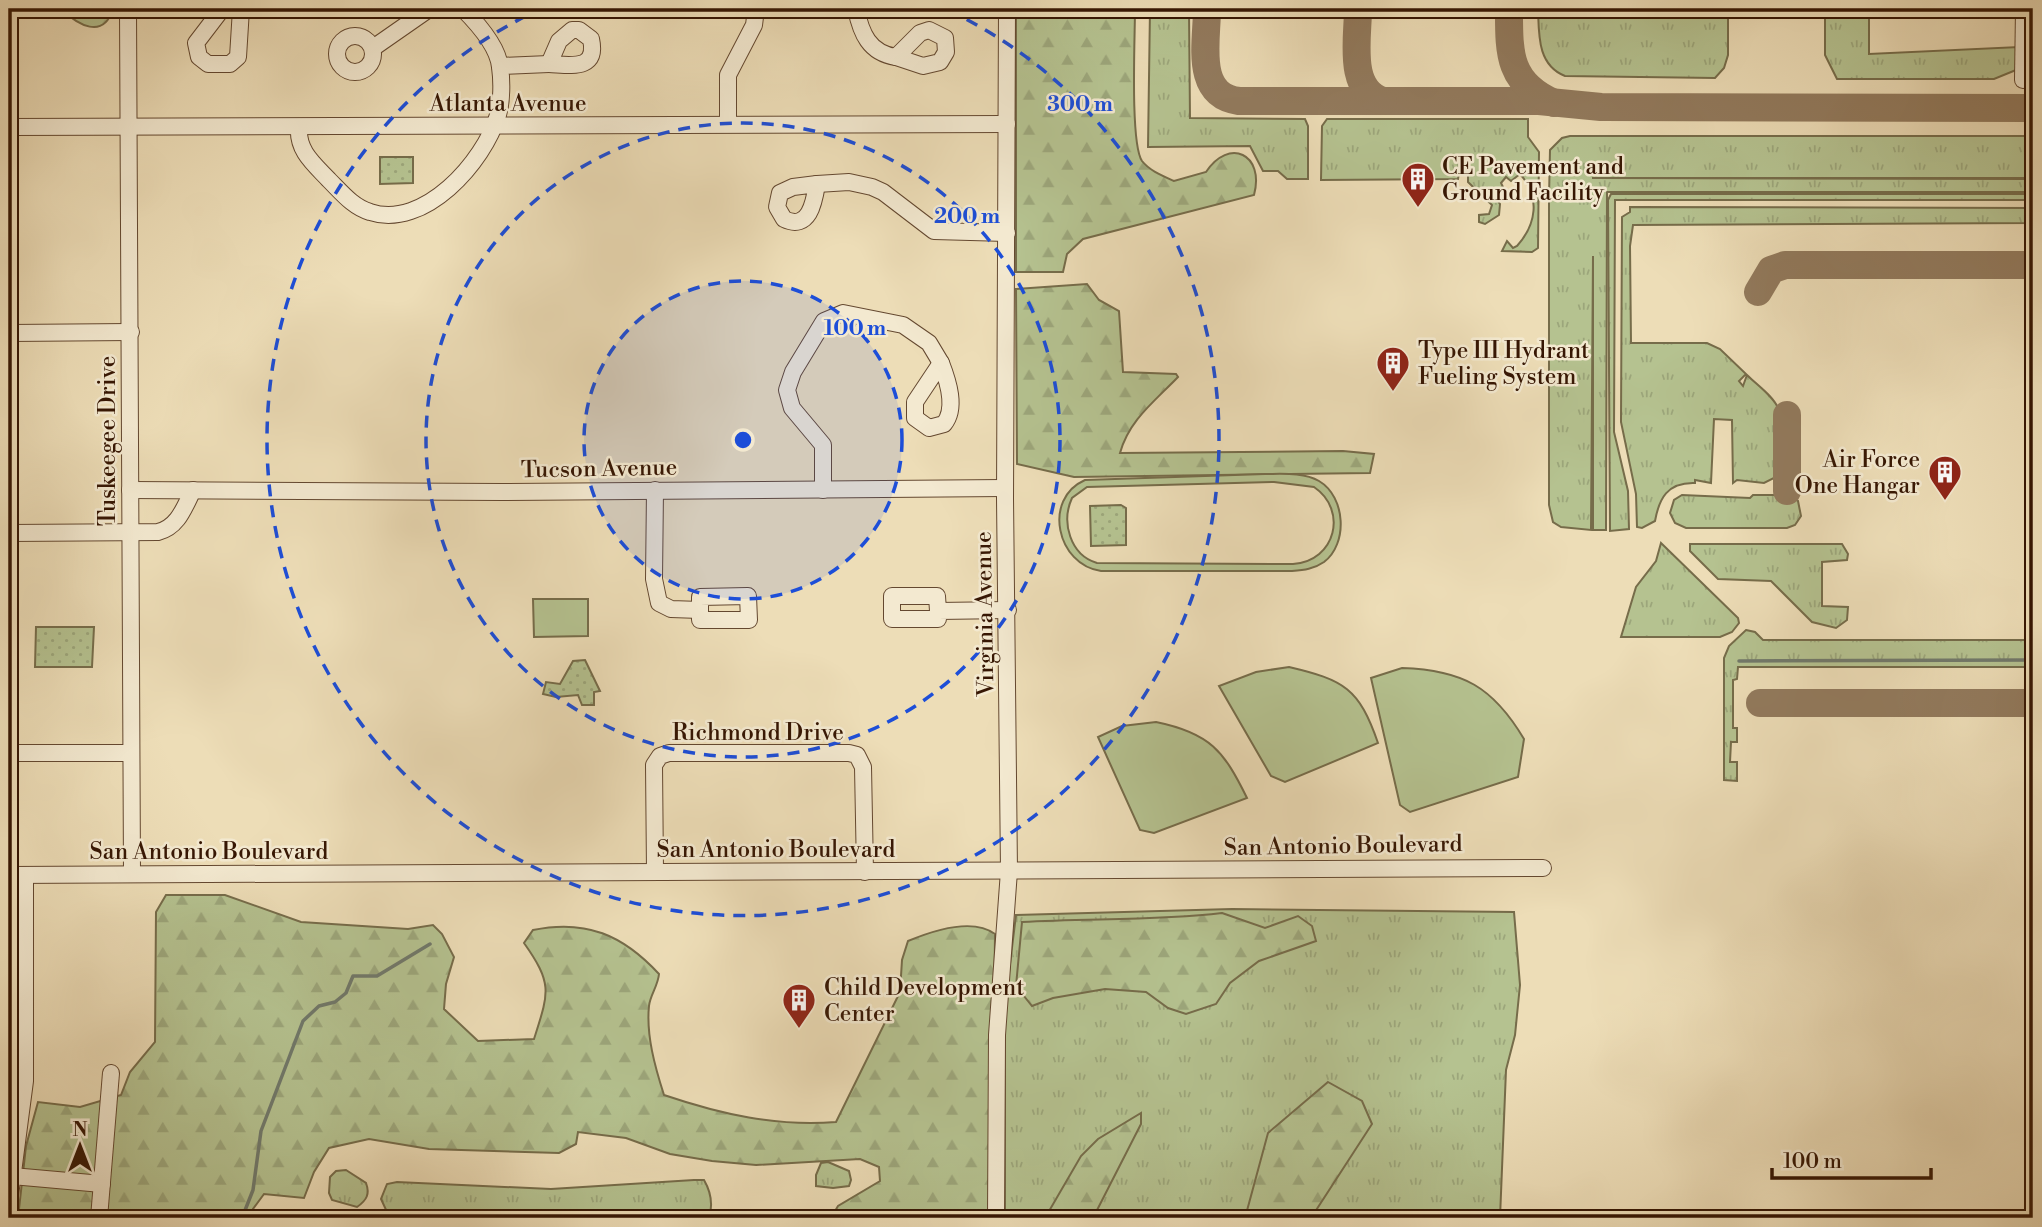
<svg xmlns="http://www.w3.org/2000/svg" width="2042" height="1227" font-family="'Libre Bodoni',serif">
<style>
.grass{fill:url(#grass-tufts);stroke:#766c4a;stroke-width:2}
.forest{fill:url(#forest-firs);stroke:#766c4a;stroke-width:2}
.park{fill:url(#park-dots);stroke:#766c4a;stroke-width:2}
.garden{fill:#b5c290;stroke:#766c4a;stroke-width:2;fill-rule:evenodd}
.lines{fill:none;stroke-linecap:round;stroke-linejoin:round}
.stream{stroke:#71796b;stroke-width:3.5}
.taxiway{stroke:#927a5d;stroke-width:28}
.minor-casing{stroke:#644830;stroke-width:18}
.minor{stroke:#f3e9d0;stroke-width:16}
.ring{fill:none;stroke:#1d4ed8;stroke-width:3.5;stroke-dasharray:12 9}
.labels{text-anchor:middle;stroke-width:5;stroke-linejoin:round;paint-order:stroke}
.street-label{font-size:23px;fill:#361603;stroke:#f3e9d0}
.poi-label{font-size:23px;fill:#361603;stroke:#f3e9d0;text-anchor:start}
.centre{fill:#1d4ed8;stroke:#f3e9d0;stroke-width:3.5}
.ring-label{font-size:21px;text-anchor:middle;font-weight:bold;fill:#1d4ed8;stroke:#f3e9d0;stroke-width:5;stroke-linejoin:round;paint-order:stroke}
</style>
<defs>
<pattern id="grass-tufts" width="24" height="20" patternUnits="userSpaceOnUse" patternTransform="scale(1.75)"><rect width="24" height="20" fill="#b5c290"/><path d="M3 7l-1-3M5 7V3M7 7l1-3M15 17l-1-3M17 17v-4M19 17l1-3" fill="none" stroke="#9ca67b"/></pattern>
<pattern id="forest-firs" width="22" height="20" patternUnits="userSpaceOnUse" patternTransform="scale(1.75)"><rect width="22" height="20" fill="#b5c290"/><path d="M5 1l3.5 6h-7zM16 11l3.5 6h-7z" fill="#9ca67b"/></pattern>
<pattern id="park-dots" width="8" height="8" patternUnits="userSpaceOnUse" patternTransform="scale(1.75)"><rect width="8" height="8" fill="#b5c290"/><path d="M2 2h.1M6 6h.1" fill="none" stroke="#9ca67b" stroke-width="1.8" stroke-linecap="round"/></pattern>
</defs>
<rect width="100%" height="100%" fill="#edddb7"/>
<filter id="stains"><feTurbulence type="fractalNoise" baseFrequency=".00286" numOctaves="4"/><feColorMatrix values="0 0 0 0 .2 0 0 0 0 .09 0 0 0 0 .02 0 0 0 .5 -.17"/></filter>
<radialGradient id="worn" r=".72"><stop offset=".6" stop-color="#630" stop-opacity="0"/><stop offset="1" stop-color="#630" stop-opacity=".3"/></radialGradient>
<g class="grass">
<path d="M1150 9H1189L1190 118 1305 119 1308 126V179H1287L1278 171H1263L1250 146 1148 147Z"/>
<path d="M1538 9H1728V55L1724 68 1715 78 1565 76C1537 65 1539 34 1538 9Z"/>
<path d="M1825 9H1869V54L2019 47 2016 70 1994 79H1837L1825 55Z"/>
<path d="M1327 119H1528V137L1539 152 1538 248 1532 252 1502 251 1507 241 1513 248 1517 246C1536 225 1541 197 1520 174L1511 181 1506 177 1501 183 1504 189 1495 197 1500 204 1499 215 1485 224 1479 222V215L1489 214 1492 205 1468 182V172L1459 173 1458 179 1321 180 1322 126Z"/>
<path d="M1570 136H2033V178H1592L2033 179V192H1607L1606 530H1593V256L1591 530 1561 527 1553 522 1549 505V198L1550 150 1562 138Z"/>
<path d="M1611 194H2033V200H1615L1614 432 1628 491 1629 529 1610 531 1608 200Z"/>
<path d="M1630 207 2033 208V223L1633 225 1630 246 1631 343H1707L1720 349 1746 374 1739 381 1743 386 1747 375C1757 385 1773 396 1778 408 1784 422 1781 470 1774 478L1764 483 1737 480 1733 483 1732 420 1714 419 1711 483 1695 480V483C1667 482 1659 499 1655 521L1642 528 1637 527 1636 494 1621 422 1622 217 1630 212Z"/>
<path d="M1682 495 1750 498 1753 495H1788L1798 501 1801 516 1795 525 1787 528H1686L1675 523 1670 513 1674 500Z"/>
<path d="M1661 543 1738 618 1739 623 1732 632 1720 637H1621L1636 587 1656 561Z"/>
<path d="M1690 544H1842L1848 554 1847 560 1822 562V606L1848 607 1847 620 1836 628 1812 622 1771 581 1718 579 1690 551Z"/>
<path d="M1746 630 1755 632 1763 640H2033V667H1738L1737 679 1733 680V728H1737V742H1731L1730 762H1737V781L1724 780V658L1729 646Z"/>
<path d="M1232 909 1514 912 1520 985 1515 1035 1506 1070 1500 1218H1005V1005L1016 915Z"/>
<path d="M828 1162 849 1171 851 1180 849 1186 833 1188 816 1186V1175L821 1163Z"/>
<path d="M346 1170 366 1183C370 1194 367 1200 357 1207L332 1200 329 1193 330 1177 336 1171Z"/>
<path d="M694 1180H704C711 1192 713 1205 709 1218H401L387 1212 381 1199 387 1184 397 1182 551 1189Z"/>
</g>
<g class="forest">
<path d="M61 9H113C103 40 78 25 61 9Z"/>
<path d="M1016 9H1135C1135 36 1130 143 1142 161 1150 171 1163 176 1174 181L1206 172C1229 137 1265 154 1254 195L1083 239 1067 254 1063 272H1016Z"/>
<path d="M1087 284 1099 300 1119 311 1123 372 1176 374 1178 377C1155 401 1129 420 1120 453L1343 451 1374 454 1370 473 1074 477 1017 464 1016 289Z"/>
<path d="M166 895H225L301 922 408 929 433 925 442 934 454 957 446 984 444 1009 478 1041 534 1039C549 992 553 984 524 943L533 930C586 919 623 935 659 974 658 986 650 995 649 1006 646 1035 655 1067 664 1095 720 1114 777 1127 836 1122L900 992 902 960 908 941C932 931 972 917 995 934L992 1218H831L838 1206 880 1181 879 1167 860 1159 756 1165 712 1161 670 1154 626 1138 578 1132 576 1144 559 1153 429 1149 369 1139 329 1148 314 1172 304 1198 264 1194 253 1209 252 1218H18L26 1146 38 1102 80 1107 121 1095 130 1072 155 1042 156 912Z"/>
<path d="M1222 913 1265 928 1298 916 1312 926 1316 941 1259 961 1230 983 1216 1004 1186 1014 1168 1008 1146 992 1105 989 1053 998 1032 1006 1016 986 1022 922C1089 918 1156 921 1222 913Z"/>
<path d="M1328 1082 1362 1101 1372 1124 1311 1218H1245L1268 1133Z"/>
<path d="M1141 1113V1124L1093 1218H1045L1081 1156 1098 1139Z"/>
</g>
<g class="park">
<path d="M380 157H413V183L380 184Z"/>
<path d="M1121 505 1126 508V545L1091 546 1090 506Z"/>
<path d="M36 627H94L92 667H35Z"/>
<path d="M585 660 600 691 594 692V705H582L578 695 556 697 543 694 546 682 560 684 573 661Z"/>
</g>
<g class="garden">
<path d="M1265 474C1281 474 1304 472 1319 481 1346 497 1348 544 1324 562 1314 569 1304 570 1292 571H1101C1057 565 1042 499 1085 480ZM1274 482 1314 487C1348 510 1336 561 1293 564L1097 563C1070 555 1061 522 1072 498L1087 487Z"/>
<path d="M533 599H588V636L534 637Z"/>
<path d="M1289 667C1344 680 1359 688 1378 743L1285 782 1271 776 1219 686 1256 672Z"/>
<path d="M1402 668C1463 670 1493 687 1524 739L1518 777 1410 812 1400 805 1371 678Z"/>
<path d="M1156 722C1210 733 1224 751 1247 798L1154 833 1140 830 1098 737 1122 726Z"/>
</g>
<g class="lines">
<g class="stream">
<path d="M1739 661 2033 660"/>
<path d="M9 1086 11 1084"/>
<path d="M242 1218 253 1190 261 1131 303 1021 319 1006 335 1002 346 993 353 976H377L430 944"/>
</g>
<g class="taxiway">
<path d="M1207 9C1207 42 1194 95 1239 101H1539L1601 107 2033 108"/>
<path d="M1358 9C1358 38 1347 90 1383 101"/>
<path d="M1509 9C1509 53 1508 83 1554 103"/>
<path d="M1758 292 1771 270 1785 265H2033"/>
<path d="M1787 491V415"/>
<path d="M1760 703H2033"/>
</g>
<defs>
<g id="minor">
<path d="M128 9 132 874"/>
<path d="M222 9 196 43 199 57 208 64H230L238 57 241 9"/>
<path d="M856 9C861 33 869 53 896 57"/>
<path d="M572 30H579L591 39C598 71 571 65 549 64L559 41Z"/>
<path d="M929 30 945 38 946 52 940 62 923 66 896 57 920 33Z"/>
<circle cx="355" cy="54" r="18"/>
<path d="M373 48 429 9"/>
<path d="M500 66 549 64"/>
<path d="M2023 80 2024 9"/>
<path d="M728 124V75L754 25 756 9"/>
<path d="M9 127 1007 124"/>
<path d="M299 127C297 151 314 164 329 180 342 193 353 207 370 212 424 230 484 162 498 115 502 101 502 81 500 67 498 47 477 23 463 9"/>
<path d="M817 184 849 182 872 187 883 192 934 231 1007 233"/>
<path d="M817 184C814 203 809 231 784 219L777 207 780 193 793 187Z"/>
<path d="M9 333 131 332"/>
<path d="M941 363C948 381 957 408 944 424L929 428 915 418V402Z"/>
<path d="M130 490 501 492 1005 488"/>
<path d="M655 490 654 579 659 603 671 609 700 610V597L748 596 749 620H700V610"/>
<path d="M823 490V445L792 408 787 390 793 372 824 321 843 313 903 325 929 343 941 363"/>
<path d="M9 533 158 532C178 527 184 508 193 490"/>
<path d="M938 611 937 596H892V619H938V611L1008 610"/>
<path d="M9 753H131"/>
<path d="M655 872 654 765 660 756 669 753H849L857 755 863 767 865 872"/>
<path d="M9 875 1543 868"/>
<path d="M12 1176 102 1184"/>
<path d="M9 1203 25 1081V875"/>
<path d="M99 1218 111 1073"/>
<path d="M996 1218 997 1035 1009 871 1005 498 1007 9"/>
</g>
</defs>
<use href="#minor" class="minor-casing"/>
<use href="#minor" class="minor"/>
</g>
<circle cx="743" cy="440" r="159" fill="#1d4ed8" fill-opacity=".12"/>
<g class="ring">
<circle cx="743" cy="440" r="159"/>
<circle cx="743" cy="440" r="317"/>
<path d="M948 10A476 476 0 1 1 538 10"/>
</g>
<defs>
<symbol id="building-pin" viewBox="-11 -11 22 30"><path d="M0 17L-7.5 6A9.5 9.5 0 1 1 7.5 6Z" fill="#8f2418" stroke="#f3e9d0"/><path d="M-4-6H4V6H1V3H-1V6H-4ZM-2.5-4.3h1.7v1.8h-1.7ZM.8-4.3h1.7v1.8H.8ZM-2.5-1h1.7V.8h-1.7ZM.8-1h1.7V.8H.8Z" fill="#fff"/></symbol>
</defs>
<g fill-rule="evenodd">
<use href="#building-pin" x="1399" y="160" width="38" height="52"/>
<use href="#building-pin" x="1374" y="344" width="38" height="52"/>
<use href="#building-pin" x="1926" y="453" width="38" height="52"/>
<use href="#building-pin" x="780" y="981" width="38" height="52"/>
</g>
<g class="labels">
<g class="street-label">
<text x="508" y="111">Atlanta Avenue</text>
<text transform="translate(107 441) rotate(-90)" y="8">Tuskeegee Drive</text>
<text transform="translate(599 468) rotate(-1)" y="8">Tucson Avenue</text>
<text transform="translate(984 614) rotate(-91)" y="8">Virginia Avenue</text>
<text x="758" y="740">Richmond Drive</text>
<text transform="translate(1343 845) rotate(-1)" y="8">San Antonio Boulevard</text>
<text x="776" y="857">San Antonio Boulevard</text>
<text x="209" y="859">San Antonio Boulevard</text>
</g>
<g class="poi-label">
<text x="1442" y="174">CE Pavement and<tspan x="1442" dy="26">Ground Facility</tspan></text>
<text x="1418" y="358">Type III Hydrant<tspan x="1418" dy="26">Fueling System</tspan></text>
<text x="1920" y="467" text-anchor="end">Air Force<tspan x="1920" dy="26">One Hangar</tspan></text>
<text x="824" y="995">Child Development<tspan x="824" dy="26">Center</tspan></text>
</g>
</g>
<circle cx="743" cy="440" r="10" class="centre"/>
<g class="ring-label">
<text x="1080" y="111">300 m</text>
<text x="967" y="223">200 m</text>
<text x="855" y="335">100 m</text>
</g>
<rect width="2042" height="1227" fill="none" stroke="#edddb7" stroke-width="35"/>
<rect x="10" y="10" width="2021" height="1206" fill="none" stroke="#361603" stroke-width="3.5"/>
<rect x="18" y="18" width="2007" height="1192" fill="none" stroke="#361603" stroke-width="2"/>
<g transform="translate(80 1146)" stroke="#f3e9d0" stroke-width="5" paint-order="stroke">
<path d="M0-5L12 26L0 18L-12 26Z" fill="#361603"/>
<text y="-10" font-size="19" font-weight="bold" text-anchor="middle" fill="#361603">N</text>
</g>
<path d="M1772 1168v10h159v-10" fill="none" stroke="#361603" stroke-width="3.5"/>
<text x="1783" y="1168" font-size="21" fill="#361603" stroke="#f3e9d0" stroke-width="5" paint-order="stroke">100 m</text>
<rect width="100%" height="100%" filter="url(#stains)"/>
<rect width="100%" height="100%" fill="url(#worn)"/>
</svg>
